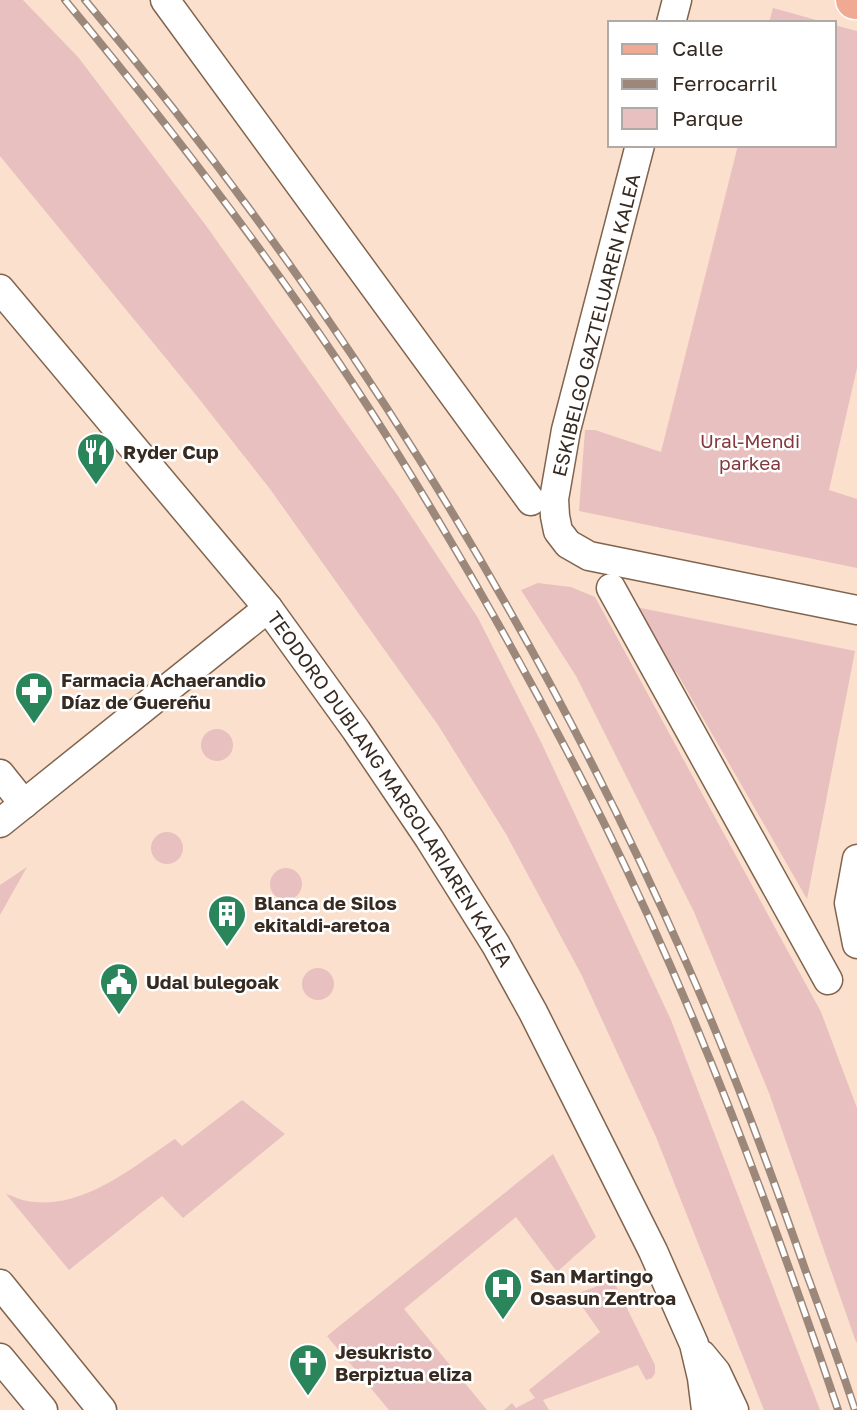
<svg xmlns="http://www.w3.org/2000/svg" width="857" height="1410" font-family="'Golos Text',sans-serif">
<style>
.green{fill:#e8c0bf}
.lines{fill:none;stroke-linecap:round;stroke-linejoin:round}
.street-casing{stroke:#80644e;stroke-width:31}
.primary-casing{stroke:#fff;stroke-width:41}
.street{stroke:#fff;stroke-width:28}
.primary{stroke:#f0aa94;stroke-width:38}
.rail-casing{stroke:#9c887a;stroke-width:8}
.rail{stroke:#fff;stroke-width:5;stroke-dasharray:16;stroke-linecap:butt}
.labels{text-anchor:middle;stroke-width:5;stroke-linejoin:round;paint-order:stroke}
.street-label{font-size:19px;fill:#362a21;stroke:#fff}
.park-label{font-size:19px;fill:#84383d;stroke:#fff}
.poi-label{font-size:19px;font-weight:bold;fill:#362a21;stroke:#fff;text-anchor:start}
</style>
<rect width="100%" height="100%" fill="#fbe0cd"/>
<g class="green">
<path d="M0 0H23L78 57 207 227 398 496 478 618 541 742 671 1020 820 1410H764L656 1137 581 974 506 834 438 725 270 489 196 395 0 156Z"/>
<path d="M773 8 827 23H769Z"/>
<path d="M834 25 857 31V368L829 490 857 499V568L579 511 585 430H595L661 452 738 145H834Z"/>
<path d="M538 583 571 587 595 597 821 1012 857 1108V1342H856L769 1093 694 912 576 676 521 590Z"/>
<path d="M631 606 855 651 807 899 677 673 659 661Z"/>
<circle cx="217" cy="745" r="16"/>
<circle cx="167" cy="848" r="16"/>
<path d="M27 867 0 915V885Z"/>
<circle cx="286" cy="884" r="16"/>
<circle cx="318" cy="984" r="16"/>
<path d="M242 1100 285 1134 183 1218 162 1196 69 1270 6 1194C13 1196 20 1200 27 1201 83 1211 132 1167 175 1139L182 1146Z"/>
<path d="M553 1154 596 1237 557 1272 516 1217 404 1309 487 1410H389L327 1336Z"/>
<path d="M613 1280 655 1365V1373L652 1378 646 1380 638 1365 543 1400 549 1410H504L512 1403 516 1408 535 1398 529 1390 600 1332 574 1295Z"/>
</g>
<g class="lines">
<defs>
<g id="street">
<path d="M165 0 531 501"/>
<path d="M671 23 677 0"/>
<path d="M640 145 566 430 554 499 555 516 558 531 568 544 589 556 857 610"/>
<path id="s1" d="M0 289 268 608 356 730 429 838 496 945 533 1012 653 1251 694 1344 702 1378 706 1410"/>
<path d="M611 588 828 980"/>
<path d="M0 774 24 804"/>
<path d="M0 823 268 608"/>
<path d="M857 859 849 903 857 944"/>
<path d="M0 1284 102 1410"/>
<path d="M702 1355 716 1372 734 1410"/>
<path d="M0 1358 43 1410"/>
</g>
<path id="primary" d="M855 0H857"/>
</defs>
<use href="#street" class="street-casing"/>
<use href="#primary" class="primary-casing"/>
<use href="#street" class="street"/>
<use href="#primary" class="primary"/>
<defs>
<g id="rail">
<path d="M65 0C186 146 302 298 401 459 474 577 541 698 603 821 697 1010 771 1210 838 1410"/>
<path d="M85 0C329 290 533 615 686 962 731 1063 769 1167 806 1272 823 1318 840 1364 855 1410"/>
</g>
</defs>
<use href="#rail" class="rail-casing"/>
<use href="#rail" class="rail"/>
</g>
<defs>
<symbol id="restaurant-pin" viewBox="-11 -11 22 30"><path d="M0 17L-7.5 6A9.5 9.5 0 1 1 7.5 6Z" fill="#2b855a" stroke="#fff"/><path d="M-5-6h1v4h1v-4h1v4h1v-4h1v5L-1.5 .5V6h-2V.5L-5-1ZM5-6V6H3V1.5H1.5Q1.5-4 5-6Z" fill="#fff"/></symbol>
<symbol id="pharmacy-pin" viewBox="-11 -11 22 30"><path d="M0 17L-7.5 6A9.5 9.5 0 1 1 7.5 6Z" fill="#2b855a" stroke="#fff"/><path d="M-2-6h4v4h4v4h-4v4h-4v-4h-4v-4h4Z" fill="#fff"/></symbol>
<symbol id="building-pin" viewBox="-11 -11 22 30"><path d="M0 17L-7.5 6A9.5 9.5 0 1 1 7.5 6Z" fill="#2b855a" stroke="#fff"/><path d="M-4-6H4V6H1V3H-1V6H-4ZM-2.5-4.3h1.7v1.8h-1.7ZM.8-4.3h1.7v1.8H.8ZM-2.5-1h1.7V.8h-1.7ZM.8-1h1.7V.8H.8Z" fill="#fff"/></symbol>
<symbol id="civic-pin" viewBox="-11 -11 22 30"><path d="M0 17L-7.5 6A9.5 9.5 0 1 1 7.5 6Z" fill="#2b855a" stroke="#fff"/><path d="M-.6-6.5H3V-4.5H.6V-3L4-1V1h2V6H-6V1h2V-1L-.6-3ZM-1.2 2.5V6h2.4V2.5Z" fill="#fff"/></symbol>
<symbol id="hospital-pin" viewBox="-11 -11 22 30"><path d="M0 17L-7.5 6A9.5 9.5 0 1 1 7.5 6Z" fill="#2b855a" stroke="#fff"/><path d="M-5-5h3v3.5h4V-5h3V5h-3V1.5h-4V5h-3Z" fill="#fff"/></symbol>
<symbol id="church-pin" viewBox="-11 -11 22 30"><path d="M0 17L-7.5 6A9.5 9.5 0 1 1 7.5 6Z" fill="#2b855a" stroke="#fff"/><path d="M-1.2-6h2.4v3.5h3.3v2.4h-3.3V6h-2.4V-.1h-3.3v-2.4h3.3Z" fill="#fff"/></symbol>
</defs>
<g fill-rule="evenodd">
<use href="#restaurant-pin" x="74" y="430" width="44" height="60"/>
<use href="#pharmacy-pin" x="12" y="669" width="44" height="60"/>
<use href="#building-pin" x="205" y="892" width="44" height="60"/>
<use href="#civic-pin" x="97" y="960" width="44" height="60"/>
<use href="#hospital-pin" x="481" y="1265" width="44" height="60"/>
<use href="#church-pin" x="286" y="1341" width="44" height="60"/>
</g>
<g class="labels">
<g class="street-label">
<text transform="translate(596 325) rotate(-76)" y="7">ESKIBELGO GAZTELUAREN KALEA</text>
<text dy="7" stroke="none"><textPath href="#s1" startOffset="635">TEODORO DUBLANG MARGOLARIAREN KALEA</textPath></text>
</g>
<g class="park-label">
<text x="750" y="448">Ural-Mendi<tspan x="750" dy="22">parkea</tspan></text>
</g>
<g class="poi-label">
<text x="123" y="459">Ryder Cup</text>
<text x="61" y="687">Farmacia Achaerandio<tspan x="61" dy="22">Díaz de Guereñu</tspan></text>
<text x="254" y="910">Blanca de Silos<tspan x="254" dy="22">ekitaldi-aretoa</tspan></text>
<text x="146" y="989">Udal bulegoak</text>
<text x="530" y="1283">San Martingo<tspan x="530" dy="22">Osasun Zentroa</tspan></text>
<text x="335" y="1359">Jesukristo<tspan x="335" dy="22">Berpiztua eliza</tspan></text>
</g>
</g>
<rect x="608" y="21" width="228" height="126" fill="#ffffff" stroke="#afaaa6" stroke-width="2"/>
<rect x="622" y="44" width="35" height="10" fill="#f0aa94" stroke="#afaaa6" stroke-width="2"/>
<text x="672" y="56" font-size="21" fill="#362a21">Calle</text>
<rect x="622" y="79" width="35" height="10" fill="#9c887a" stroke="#afaaa6" stroke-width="2"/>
<text x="672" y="91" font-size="21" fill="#362a21">Ferrocarril</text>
<rect x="622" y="108" width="35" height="21" fill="#e8c0bf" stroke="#afaaa6" stroke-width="2"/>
<text x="672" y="126" font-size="21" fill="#362a21">Parque</text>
</svg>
